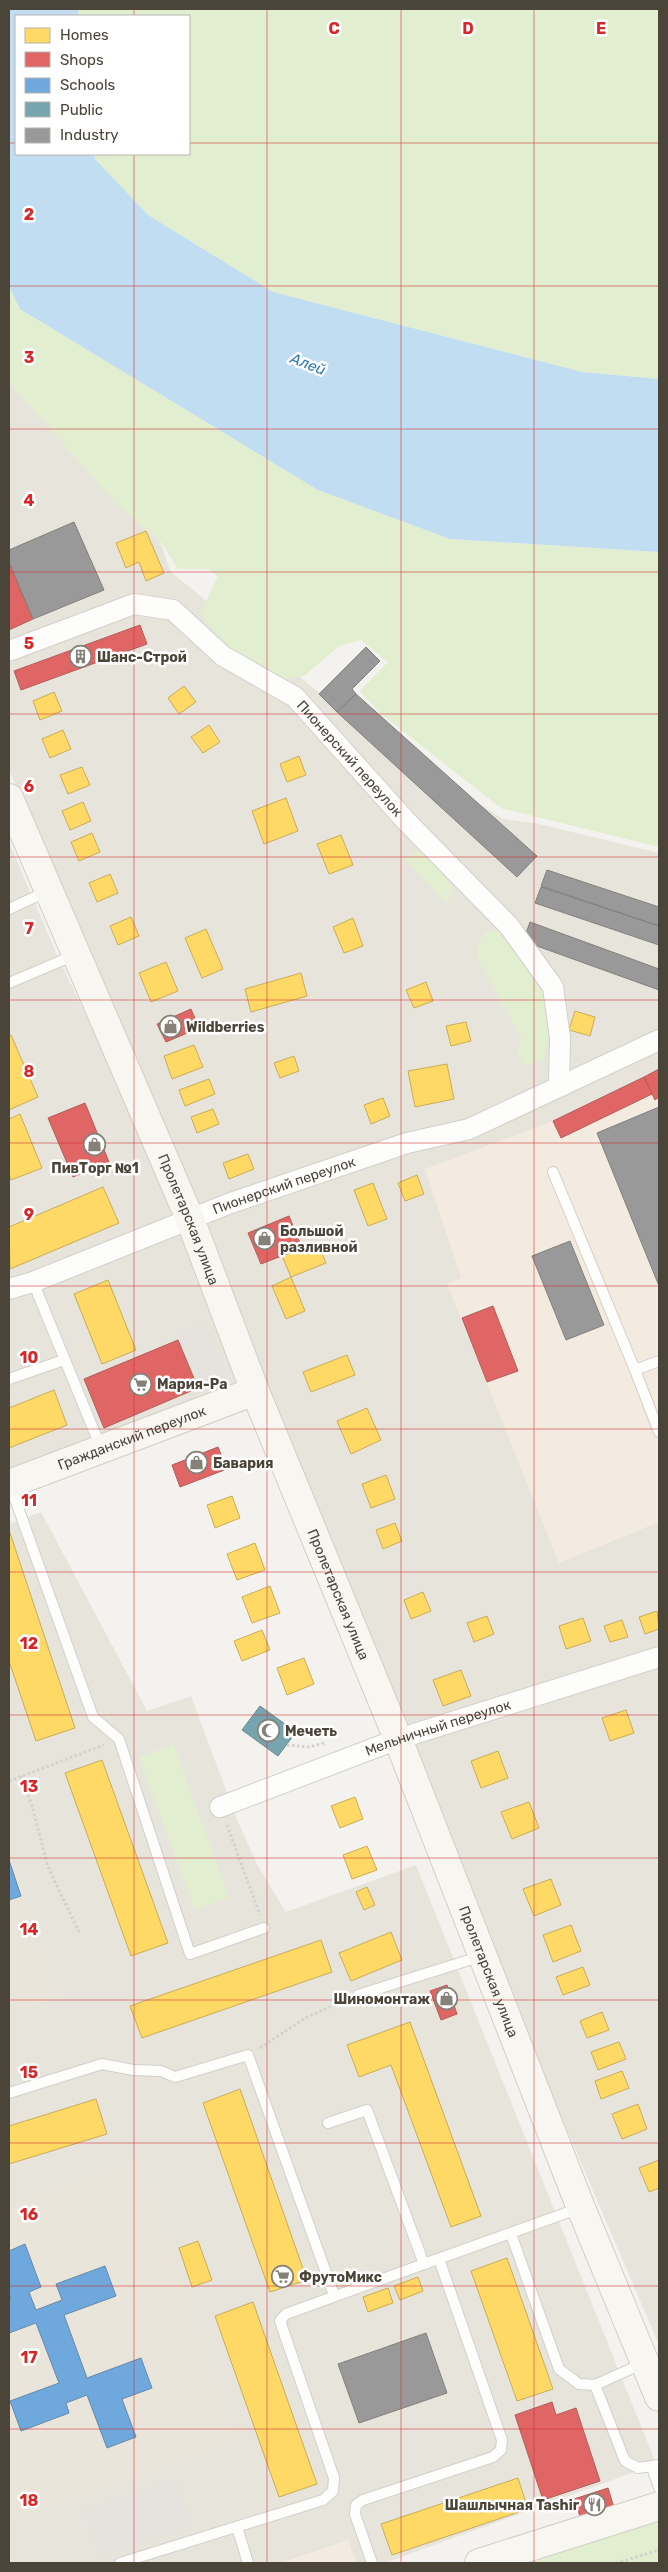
<svg xmlns="http://www.w3.org/2000/svg" width="668" height="2572" font-family="Rubik,sans-serif">
<style>
.residential{fill:#e7e4dc}
.commercial{fill:#f3ebdf}
.education{fill:#eae5da}
.green{fill:#e1eecf}
.parking{fill:#e6e3df}
.water{fill:#c0ddf1}
.homes{fill:#ffd966;stroke:#c9ac58}
.shops{fill:#e06666;stroke:#b35c58}
.schools{fill:#6fa8dc;stroke:#648aab}
.public{fill:#76a5af;stroke:#69888c}
.industry{fill:#999;stroke:#82807c}
.lines{fill:none;stroke-linecap:round;stroke-linejoin:round}
.lane-casing{stroke:#d2d0cb;stroke-width:12}
.street-casing{stroke:#d2d0cb;stroke-width:22}
.secondary-casing{stroke:#d3cfc5;stroke-width:30}
.path{stroke:#d3d2cc;stroke-width:3;stroke-dasharray:2.5 2.5;stroke-linecap:butt}
.lane{stroke:#fdfdfc;stroke-width:10}
.street{stroke:#fdfdfc;stroke-width:20}
.secondary{stroke:#f7f6f1;stroke-width:28}
.grid{fill:none;stroke:#d62828;stroke-width:1;stroke-opacity:0.55}
.labels{text-anchor:middle;stroke-width:5;stroke-linejoin:round;paint-order:stroke}
.poi-label{font-size:14px;font-weight:bold;fill:#4b4439;stroke:#fff;text-anchor:start}
.street-label{font-size:14px;fill:#4b4439;stroke:#fff}
.water-label{font-size:15px;font-style:italic;fill:#2e7ab2;stroke:#fff}
.grid-label{font-size:16px;text-anchor:middle;font-weight:bold;fill:#d62828;stroke:#fff;stroke-width:5;stroke-linejoin:round;paint-order:stroke}
</style>
<rect width="100%" height="100%" fill="#f4f2ee"/>
<g class="residential">
<path d="M9 381 159 539 171 572 365 730 503 819 535 823 659 853V2345L484 1936 195 1198 9 770Z"/>
<path d="M9 842 57 955 184 1221 238 1388 9 1469Z"/>
<path d="M41 1512 147 1711 191 1696 238 1822 258 1866 286 1912 416 1865 655 2461 629 2474 385 2563H9V1524Z"/>
</g>
<g class="commercial">
<path d="M659 1069V1522L559 1563 447 1284 461 1278 425 1169 553 1121Z"/>
<path d="M348 2540 356 2563H280Z"/>
</g>
<g class="education">
<path d="M9 1852 58 1996 9 2015Z"/>
<path d="M141 2158 239 2442 9 2522V2204Z"/>
</g>
<g class="green">
<path d="M79 9H659V379L582 372 273 292 148 215 96 160 93 154H189V16H78Z"/>
<path d="M9 287 20 309 318 490 450 539 659 552V847L501 808 381 714 360 691 388 662 361 640 339 646 304 676 286 679 262 671 226 648 200 614 218 576 208 569H178L161 542 118 506 9 382Z"/>
<path d="M422 848 455 890 446 903 405 859Z"/>
<path d="M502 931 507 942 535 974 549 1005 548 1040 543 1061 524 1065 518 1054 521 1037 478 960 477 945 486 932Z"/>
<path d="M173 1744 229 1897 195 1910 139 1757Z"/>
<path d="M659 2517V2563H509Z"/>
</g>
<g class="parking">
<path d="M203 1322 228 1379 203 1390 178 1333Z"/>
<path d="M175 2479 192 2526 98 2557 83 2510Z"/>
</g>
<path class="water" d="M9 9H79L78 16H16V154H93L96 160 148 215 273 292 582 372 659 379V552L450 539 318 490 20 309 9 287Z"/>
<g class="homes">
<path d="M146 531 164 573 146 581 139 562 126 568 116 543Z"/>
<path d="M184 686 196 702 179 714 168 698Z"/>
<path d="M54 692 62 711 40 720 33 701Z"/>
<path d="M209 725 220 742 203 753 191 737Z"/>
<path d="M63 730 71 749 50 758 42 739Z"/>
<path d="M299 756 306 775 287 782 280 764Z"/>
<path d="M82 767 90 785 68 794 60 775Z"/>
<path d="M286 798 298 831 264 844 252 811Z"/>
<path d="M83 802 91 821 70 830 62 811Z"/>
<path d="M92 833 100 852 79 861 71 842Z"/>
<path d="M341 835 353 865 329 874 317 844Z"/>
<path d="M110 874 118 893 97 902 89 883Z"/>
<path d="M131 917 139 936 118 945 110 926Z"/>
<path d="M353 918 363 946 344 953 333 927Z"/>
<path d="M206 929 223 969 202 978 185 938Z"/>
<path d="M166 962 178 991 151 1002 139 973Z"/>
<path d="M301 973 307 996 251 1012 245 989Z"/>
<path d="M426 982 433 1001 414 1008 406 990Z"/>
<path d="M575 1011 595 1017 590 1036 569 1030Z"/>
<path d="M466 1022 471 1041 451 1046 446 1026Z"/>
<path d="M11 1035 38 1097 9 1110V1036Z"/>
<path d="M194 1045 203 1067 172 1079 164 1056Z"/>
<path d="M294 1056 299 1071 280 1078 274 1063Z"/>
<path d="M447 1064 454 1099 415 1107 408 1071Z"/>
<path d="M209 1079 215 1094 185 1106 179 1090Z"/>
<path d="M383 1098 390 1116 371 1124 364 1105Z"/>
<path d="M213 1109 219 1124 197 1133 191 1117Z"/>
<path d="M20 1114 42 1168 11 1180 9 1174V1119Z"/>
<path d="M248 1154 254 1169 229 1179 223 1163Z"/>
<path d="M417 1175 424 1194 405 1201 398 1183Z"/>
<path d="M373 1183 387 1219 368 1226 354 1190Z"/>
<path d="M103 1187 119 1223 10 1269 9 1227Z"/>
<path d="M317 1242 326 1263 291 1277 282 1256Z"/>
<path d="M291 1277 305 1311 286 1319 272 1286Z"/>
<path d="M108 1280 136 1350 102 1364 74 1294Z"/>
<path d="M347 1355 355 1375 311 1392 303 1372Z"/>
<path d="M54 1390 67 1425 9 1448V1408Z"/>
<path d="M367 1408 381 1440 351 1454 337 1421Z"/>
<path d="M386 1475 395 1499 371 1508 362 1484Z"/>
<path d="M232 1496 240 1518 215 1528 207 1505Z"/>
<path d="M395 1523 402 1541 383 1549 376 1530Z"/>
<path d="M9 1530 75 1728 36 1741 9 1661Z"/>
<path d="M255 1543 265 1570 237 1580 227 1554Z"/>
<path d="M270 1586 280 1613 252 1623 242 1597Z"/>
<path d="M423 1592 431 1611 411 1619 404 1600Z"/>
<path d="M657 1611 659 1629 645 1634 639 1617Z"/>
<path d="M487 1616 494 1634 474 1642 467 1623Z"/>
<path d="M583 1618 591 1641 566 1649 559 1626Z"/>
<path d="M622 1620 628 1637 610 1642 604 1626Z"/>
<path d="M262 1630 270 1650 242 1661 234 1641Z"/>
<path d="M304 1658 314 1684 287 1695 277 1668Z"/>
<path d="M461 1670 471 1696 443 1706 433 1680Z"/>
<path d="M626 1710 634 1733 610 1741 602 1718Z"/>
<path d="M498 1751 508 1778 481 1788 471 1761Z"/>
<path d="M102 1760 168 1943 131 1956 65 1773Z"/>
<path d="M355 1797 363 1819 340 1828 331 1806Z"/>
<path d="M529 1802 539 1828 512 1839 501 1812Z"/>
<path d="M367 1846 377 1870 352 1879 343 1855Z"/>
<path d="M551 1879 561 1905 534 1916 523 1889Z"/>
<path d="M367 1887 375 1905 364 1910 356 1892Z"/>
<path d="M571 1925 581 1951 553 1962 543 1935Z"/>
<path d="M391 1932 402 1960 351 1981 339 1953Z"/>
<path d="M321 1940 332 1972 142 2038 130 2006Z"/>
<path d="M583 1967 590 1985 563 1995 556 1977Z"/>
<path d="M602 2012 609 2030 587 2038 580 2021Z"/>
<path d="M410 2022 481 2216 451 2227 391 2065 359 2077 347 2045Z"/>
<path d="M619 2042 626 2059 598 2070 591 2052Z"/>
<path d="M622 2071 629 2088 601 2099 595 2081Z"/>
<path d="M240 2089 307 2280 270 2292 203 2103Z"/>
<path d="M96 2099 107 2134 9 2164V2126Z"/>
<path d="M638 2104 647 2129 622 2139 612 2114Z"/>
<path d="M659 2160V2188L649 2192 639 2168Z"/>
<path d="M198 2241 212 2280 192 2287 179 2248Z"/>
<path d="M507 2258 553 2389 517 2401 471 2271Z"/>
<path d="M418 2277 423 2291 400 2300 394 2286Z"/>
<path d="M388 2288 393 2303 368 2312 363 2297Z"/>
<path d="M253 2302 317 2484 279 2497 215 2316Z"/>
<path d="M518 2478 528 2509 392 2555 381 2524Z"/>
</g>
<g class="shops">
<path d="M9 562 33 619 9 630Z"/>
<path d="M140 625 147 644 21 690 14 671Z"/>
<path d="M191 1009 199 1028 166 1042 157 1024Z"/>
<path d="M659 1069V1097L655 1100 644 1077Z"/>
<path d="M644 1077 652 1094 561 1138 553 1121Z"/>
<path d="M85 1103 109 1162 73 1177 48 1118Z"/>
<path d="M289 1216 302 1248 261 1264 248 1233Z"/>
<path d="M493 1306 518 1371 487 1382 462 1318Z"/>
<path d="M178 1340 198 1388 104 1428 84 1379Z"/>
<path d="M218 1447 227 1469 180 1487 172 1465Z"/>
<path d="M447 1985 457 2014 441 2020 430 1991Z"/>
<path d="M552 2402 556 2415 576 2408 600 2481 543 2500 515 2415Z"/>
<path d="M608 2488 615 2511 582 2522 574 2499Z"/>
</g>
<g class="schools">
<path d="M9 1860 21 1896 9 1900Z"/>
<path d="M25 2244 41 2287 29 2292 36 2310 62 2300 56 2284 105 2266 116 2296 64 2315 87 2378 141 2358 152 2388 122 2399 136 2437 107 2448 87 2395 66 2403 69 2413 21 2431 10 2401 59 2383 36 2323 9 2333V2301L11 2300 9 2293V2251Z"/>
</g>
<path class="public" d="M260 1706 296 1732 278 1756 242 1730Z"/>
<g class="industry">
<path d="M74 522 104 590 33 619 9 562V550Z"/>
<path d="M366 647 380 661 352 689 356 694 337 712 319 694Z"/>
<path d="M356 694 537 856 517 877 337 712Z"/>
<path d="M547 870 659 907V926L541 886Z"/>
<path d="M541 887 659 926V945L535 903Z"/>
<path d="M530 922 659 969V990L523 941Z"/>
<path d="M659 1107V1286L597 1133Z"/>
<path d="M570 1241 604 1325 566 1340 532 1256Z"/>
<path d="M426 2333 447 2393 359 2423 338 2364Z"/>
</g>
<g class="lines">
<defs>
<g id="lane">
<path d="M9 909 48 891"/>
<path d="M9 983 75 955"/>
<path d="M553 1172 635 1370 659 1361"/>
<path d="M33 1282 101 1448"/>
<path d="M635 1370 659 1432"/>
<path d="M9 1379 64 1360"/>
<path d="M10 1485 93 1717 119 1739 190 1954 264 1928"/>
<path d="M358 1995 482 1956"/>
<path d="M9 2093 102 2064 133 2070 161 2071 175 2077 248 2055 334 2295"/>
<path d="M328 2123 367 2110 424 2264 580 2208"/>
<path d="M511 2234 559 2369 579 2384 595 2385"/>
<path d="M644 2363 595 2385 625 2461 638 2468 659 2465"/>
<path d="M652 2467 659 2488"/>
<path d="M237 2527 248 2563"/>
<path d="M120 2563 323 2500 333 2491 334 2478 280 2321 286 2314 424 2264"/>
<path d="M372 2563 355 2514 356 2505 363 2500 493 2457 501 2450 502 2440 439 2259"/>
</g>
<g id="street">
<path id="s1" d="M9 651 134 604 173 610 223 656 295 697 406 821 509 926 553 987 560 1038 559 1086"/>
<path id="s2" d="M9 1289 33 1282 228 1204 407 1143 469 1129 659 1040"/>
<path id="s3" d="M220 1807 398 1739 659 1657"/>
</g>
<g id="secondary">
<path id="s4" d="M9 798 190 1219 255 1391 398 1739 581 2208 659 2397"/>
<path id="s5" d="M9 1484 255 1391"/>
<path d="M479 2563 659 2506"/>
</g>
</defs>
<use href="#lane" class="lane-casing"/>
<use href="#street" class="street-casing"/>
<use href="#secondary" class="secondary-casing"/>
<g class="path">
<path d="M287 1745 309 1747 324 1743 325 1746"/>
<path d="M21 1776 32 1806 48 1867 79 1932"/>
<path d="M9 1781 104 1745"/>
<path d="M227 1825 260 1915"/>
<path d="M260 2048 307 2017 346 2000"/>
<path d="M616 2563 659 2550"/>
</g>
<use href="#lane" class="lane"/>
<use href="#street" class="street"/>
<use href="#secondary" class="secondary"/>
</g>
<path class="grid" d="M134 9V16M267 9V2563M401 9V2563M534 9V2563M9 143H16M189 143H659M134 154V2563M9 286H659M9 429H659M9 572H659M9 714H659M9 857H659M9 1000H659M9 1143H659M9 1286H659M9 1429H659M9 1572H659M9 1715H659M9 1858H659M9 2000H659M9 2143H659M9 2286H659M9 2429H659"/>
<defs>
<symbol id="building-ring" viewBox="-11 -11 22 22"><circle r="9.5" fill="#fff" stroke="#868178" stroke-width="1.5"/><path d="M-4-6H4V6H1V3H-1V6H-4ZM-2.5-4.3h1.7v1.8h-1.7ZM.8-4.3h1.7v1.8H.8ZM-2.5-1h1.7V.8h-1.7ZM.8-1h1.7V.8H.8Z" fill="#868178"/></symbol>
<symbol id="shop-ring" viewBox="-11 -11 22 22"><circle r="9.5" fill="#fff" stroke="#868178" stroke-width="1.5"/><path d="M-5-2.5h2.3a2.7 3.5 0 0 1 5.4 0H5L5.5 6h-11ZM-1.5-2.5h3a1.5 2.3 0 0 0-3 0Z" fill="#868178"/></symbol>
<symbol id="supermarket-ring" viewBox="-11 -11 22 22"><circle r="9.5" fill="#fff" stroke="#868178" stroke-width="1.5"/><path d="M-6-5.5h2.5l.6 2H6L4.5 2H-2.5L-4.4-4H-6ZM-1.5 3.2a1.3 1.3 0 1 0 .1 0ZM3 3.2a1.3 1.3 0 1 0 .1 0Z" fill="#868178"/></symbol>
<symbol id="mosque-ring" viewBox="-11 -11 22 22"><circle r="9.5" fill="#fff" stroke="#868178" stroke-width="1.5"/><path d="M3.5-4.9A6 6 0 1 0 3.5 4.9A5 5 0 1 1 3.5-4.9Z" fill="#868178"/></symbol>
<symbol id="restaurant-ring" viewBox="-11 -11 22 22"><circle r="9.5" fill="#fff" stroke="#868178" stroke-width="1.5"/><path d="M-5-6h1v4h1v-4h1v4h1v-4h1v5L-1.5 .5V6h-2V.5L-5-1ZM5-6V6H3V1.5H1.5Q1.5-4 5-6Z" fill="#868178"/></symbol>
</defs>
<g fill-rule="evenodd">
<use href="#building-ring" x="68" y="644" width="25" height="25"/>
<use href="#shop-ring" x="158" y="1014" width="25" height="25"/>
<use href="#shop-ring" x="82" y="1132" width="25" height="25"/>
<use href="#shop-ring" x="252" y="1226" width="25" height="25"/>
<use href="#supermarket-ring" x="128" y="1372" width="25" height="25"/>
<use href="#shop-ring" x="184" y="1450" width="25" height="25"/>
<use href="#mosque-ring" x="256" y="1718" width="25" height="25"/>
<use href="#shop-ring" x="434" y="1986" width="25" height="25"/>
<use href="#supermarket-ring" x="270" y="2264" width="25" height="25"/>
<use href="#restaurant-ring" x="582" y="2492" width="25" height="25"/>
</g>
<g class="labels">
<g class="poi-label">
<text x="97" y="662">Шанс-Строй</text>
<text x="186" y="1032">Wildberries</text>
<text x="95" y="1173" text-anchor="middle">ПивТорг №1</text>
<text x="280" y="1236">Большой<tspan x="280" dy="16">разливной</tspan></text>
<text x="157" y="1389">Мария-Ра</text>
<text x="213" y="1468">Бавария</text>
<text x="285" y="1736">Мечеть</text>
<text x="430" y="2004" text-anchor="end">Шиномонтаж</text>
<text x="299" y="2282">ФрутоМикс</text>
<text x="579" y="2510" text-anchor="end">Шашлычная Tashir</text>
</g>
<g class="street-label">
<text dy="5" stroke="none"><textPath href="#s1" startOffset="406">Пионерский переулок</textPath></text>
<text dy="5" stroke="none"><textPath href="#s2" startOffset="294">Пионерский переулок</textPath></text>
<text dy="5" stroke="none"><textPath href="#s4" startOffset="458">Пролетарская улица</textPath></text>
<text dy="5" stroke="none"><textPath href="#s5" startOffset="131">Гражданский переулок</textPath></text>
<text dy="5" stroke="none"><textPath href="#s4" startOffset="862">Пролетарская улица</textPath></text>
<text dy="5" stroke="none"><textPath href="#s3" startOffset="232">Мельничный переулок</textPath></text>
<text dy="5" stroke="none"><textPath href="#s4" startOffset="1268">Пролетарская улица</textPath></text>
</g>
<g class="water-label">
<text transform="translate(308 364) rotate(21)" y="5">Алей</text>
</g>
</g>
<g class="grid-label">
<text x="334" y="34">C</text>
<text x="468" y="34">D</text>
<text x="601" y="34">E</text>
<text x="29" y="220">2</text>
<text x="29" y="363">3</text>
<text x="29" y="506">4</text>
<text x="29" y="649">5</text>
<text x="29" y="792">6</text>
<text x="29" y="934">7</text>
<text x="29" y="1077">8</text>
<text x="29" y="1220">9</text>
<text x="29" y="1363">10</text>
<text x="29" y="1506">11</text>
<text x="29" y="1649">12</text>
<text x="29" y="1792">13</text>
<text x="29" y="1935">14</text>
<text x="29" y="2078">15</text>
<text x="29" y="2220">16</text>
<text x="29" y="2363">17</text>
<text x="29" y="2506">18</text>
</g>
<rect width="668" height="2572" fill="none" stroke="#4b4439" stroke-width="20"/>
<rect x="15" y="15" width="175" height="140" fill="#ffffff" stroke="#b7b4b0"/>
<rect x="25" y="28" width="25" height="15" fill="#ffd966" stroke="#b7b4b0"/>
<text x="60" y="40" font-size="15" fill="#4b4439">Homes</text>
<rect x="25" y="52" width="25" height="15" fill="#e06666" stroke="#b7b4b0"/>
<text x="60" y="65" font-size="15" fill="#4b4439">Shops</text>
<rect x="25" y="78" width="25" height="15" fill="#6fa8dc" stroke="#b7b4b0"/>
<text x="60" y="90" font-size="15" fill="#4b4439">Schools</text>
<rect x="25" y="102" width="25" height="15" fill="#76a5af" stroke="#b7b4b0"/>
<text x="60" y="115" font-size="15" fill="#4b4439">Public</text>
<rect x="25" y="128" width="25" height="15" fill="#999999" stroke="#b7b4b0"/>
<text x="60" y="140" font-size="15" fill="#4b4439">Industry</text>
</svg>
